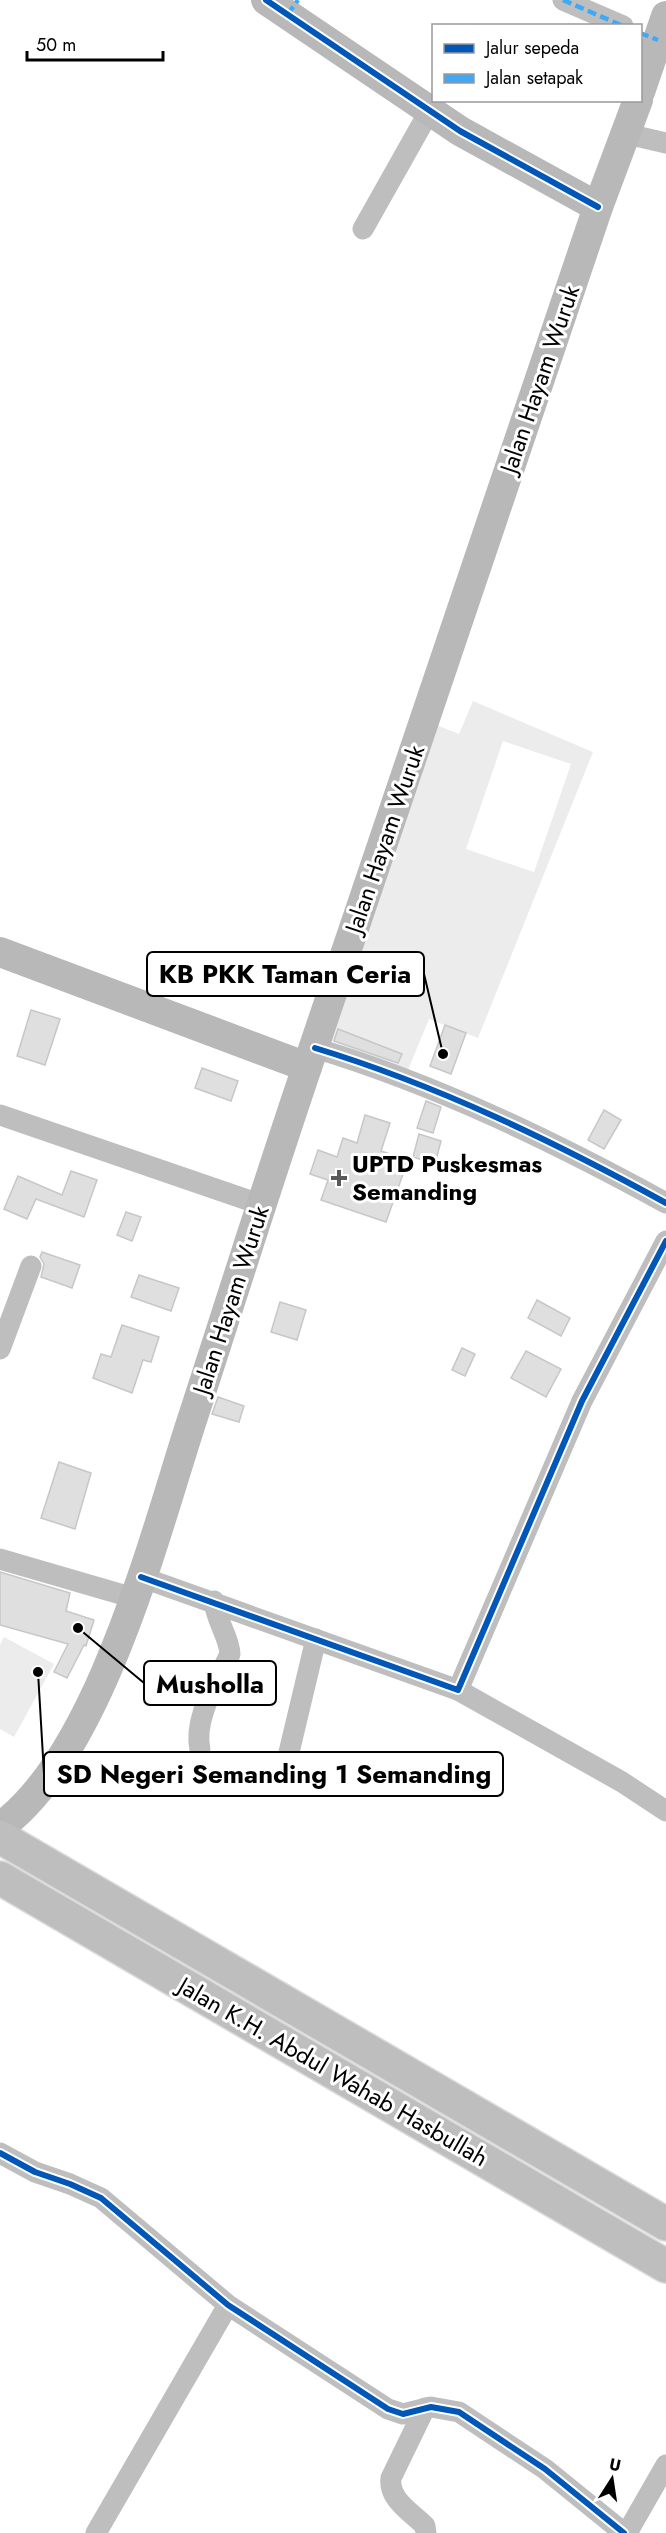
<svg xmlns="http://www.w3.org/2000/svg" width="666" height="2533" font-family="Jost,sans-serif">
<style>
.green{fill:#ececec;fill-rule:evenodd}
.building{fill:#dfdfdf;stroke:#c7c7c7;stroke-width:1.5}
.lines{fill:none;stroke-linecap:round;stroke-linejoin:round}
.highway-casing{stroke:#dbdbdb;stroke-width:36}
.street{stroke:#bebebe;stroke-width:21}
.secondary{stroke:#b8b8b8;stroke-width:30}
.highway{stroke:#bebebe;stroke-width:33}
.quiet{stroke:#3fa9f5;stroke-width:4.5;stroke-dasharray:9 4.5;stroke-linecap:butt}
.cycleway-casing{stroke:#fff;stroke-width:10}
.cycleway{stroke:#0057b8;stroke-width:6}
.poi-dot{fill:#595959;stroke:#fff;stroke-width:2}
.labels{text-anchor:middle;stroke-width:6;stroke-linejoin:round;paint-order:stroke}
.street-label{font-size:24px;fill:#000;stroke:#fff}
.poi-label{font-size:24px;font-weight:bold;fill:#000;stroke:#fff;text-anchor:start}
.leader{fill:none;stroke:#000;stroke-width:2}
.callout-dot{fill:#000;stroke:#fff;stroke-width:2}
.callout{fill:#fff;stroke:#000;stroke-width:2}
.callout-label{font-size:26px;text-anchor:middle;font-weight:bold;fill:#000}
</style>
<rect width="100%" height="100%" fill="#fff"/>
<g class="green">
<path d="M473 701 593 752 478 1038 429 1019 408 1070 323 1038 431 723 459 734ZM503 741 571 764 534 872 466 849Z"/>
<path d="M4 1637 54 1664 14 1737 0 1729V1645Z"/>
</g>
<g class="building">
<path d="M31 1010 60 1019 45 1065 17 1056Z"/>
<path d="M445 1025 466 1033 451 1074 430 1066Z"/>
<path d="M338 1029 402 1054 398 1063 334 1041Z"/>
<path d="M202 1068 238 1081 231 1101 195 1088Z"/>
<path d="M426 1101 441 1107 433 1133 417 1128Z"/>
<path d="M604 1110 621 1120 604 1149 588 1140Z"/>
<path d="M365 1115 390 1123 381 1151 408 1160 386 1222 321 1200 328 1180 310 1174 318 1150 337 1157 343 1138 357 1143Z"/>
<path d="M419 1134 441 1141 435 1164 413 1157Z"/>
<path d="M71 1171 97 1180 84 1217 36 1199 27 1219 4 1209 18 1176 62 1195Z"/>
<path d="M126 1212 141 1217 132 1241 117 1235Z"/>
<path d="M42 1252 80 1265 72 1288 41 1277 44 1264 40 1257Z"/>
<path d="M139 1275 179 1288 171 1311 131 1297Z"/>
<path d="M537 1300 570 1318 561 1336 528 1318Z"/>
<path d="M280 1302 306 1310 297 1340 271 1332Z"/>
<path d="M122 1325 159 1337 151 1362 143 1360 132 1393 93 1378 101 1354 111 1357Z"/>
<path d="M462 1348 475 1354 465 1376 452 1370Z"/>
<path d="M526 1351 561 1369 546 1397 511 1378Z"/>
<path d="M218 1397 244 1406 239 1422 212 1414Z"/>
<path d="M59 1462 91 1473 75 1529 41 1518Z"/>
<path d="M0 1572 70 1593 66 1611 94 1620 86 1646 84 1645 67 1678 54 1672 68 1644 0 1625Z"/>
</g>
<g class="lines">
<defs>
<g id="highway">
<path d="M0 1837 666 2224"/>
<path d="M0 1878 666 2266"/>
</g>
</defs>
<use href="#highway" class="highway-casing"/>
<g class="street">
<path d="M563 0 623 26"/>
<path d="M627 134 666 143"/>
<path d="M363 229 430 110"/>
<path d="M315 1048C437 1085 555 1142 666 1203"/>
<path d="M0 1115 262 1205"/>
<path d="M0 1349 31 1266"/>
<path d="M0 1559 134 1598"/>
<path d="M141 1577 458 1690 582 1401 666 1241"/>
<path d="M458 1690 622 1782 666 1811"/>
<path d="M200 1750C193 1718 217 1682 230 1654 229 1636 216 1621 214 1601"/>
<path d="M285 1769 316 1639"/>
<path d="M0 2153 35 2172 70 2184 101 2198 228 2305 388 2409 403 2414 431 2407 459 2412 545 2469 624 2533"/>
<path d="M425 2408 391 2478C388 2499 411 2512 425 2526L426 2533"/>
<path d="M96 2533 228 2305"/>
<path d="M627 2533 666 2465"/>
</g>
<g class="secondary">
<path d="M266 0 460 131 598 207"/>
<path d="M640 92 666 16"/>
<path d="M0 952 307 1067"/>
<path d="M0 1827C99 1756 154 1537 191 1423 228 1309 264 1195 302 1082 400 790 500 499 598 207L638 100"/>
</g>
<use href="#highway" class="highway"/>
<g class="quiet">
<path d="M563 0 623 26"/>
<path d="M288 14 298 0"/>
<path d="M640 33 658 40"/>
</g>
<defs>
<g id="cycleway">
<path d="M266 0 460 131 598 207"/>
<path d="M315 1048C437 1085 555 1142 666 1203"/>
<path d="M141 1577 458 1690 582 1401 666 1241"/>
<path d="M0 2153 35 2172 70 2184 101 2198 228 2305 388 2409 403 2414 431 2407 459 2412 545 2469 624 2533"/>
</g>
</defs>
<use href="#cycleway" class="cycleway-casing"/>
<use href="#cycleway" class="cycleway"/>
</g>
<path class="poi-dot" d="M336 1169h6v6h6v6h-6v6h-6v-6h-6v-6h6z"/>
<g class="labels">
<g class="street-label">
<text transform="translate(540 379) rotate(-71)" y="8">Jalan Hayam Wuruk</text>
<text transform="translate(385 839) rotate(-71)" y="8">Jalan Hayam Wuruk</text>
<text transform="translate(231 1300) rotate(-72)" y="8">Jalan Hayam Wuruk</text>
<text transform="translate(333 2072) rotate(30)" y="8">Jalan K.H. Abdul Wahab Hasbullah</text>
</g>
<g class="poi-label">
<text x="352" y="1172">UPTD Puskesmas<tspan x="352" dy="28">Semanding</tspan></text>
</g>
</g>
<path class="leader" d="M443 1054L424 974M78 1628L144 1683M38 1672L44 1774"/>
<g class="callout-dot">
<circle cx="443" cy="1054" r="6"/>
<circle cx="78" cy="1628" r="6"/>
<circle cx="38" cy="1672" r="6"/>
</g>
<g class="callout">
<rect x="147" y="952" width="277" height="44" rx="6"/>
<rect x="144" y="1661" width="132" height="44" rx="6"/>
<rect x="44" y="1752" width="459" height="44" rx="6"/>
</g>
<g class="callout-label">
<text x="285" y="983">KB PKK Taman Ceria</text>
<text x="210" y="1693">Musholla</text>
<text x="274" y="1783">SD Negeri Semanding 1 Semanding</text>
</g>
<rect x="432" y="24" width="210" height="78" fill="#ffffff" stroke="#999999" stroke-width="1.5"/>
<rect x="444" y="44" width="30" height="9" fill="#0057b8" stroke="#999999" stroke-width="1.5"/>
<text x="486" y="54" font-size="18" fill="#000000">Jalur sepeda</text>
<rect x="444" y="74" width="30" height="9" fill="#3fa9f5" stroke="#999999" stroke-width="1.5"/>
<text x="486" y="84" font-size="18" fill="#000000">Jalan setapak</text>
<g transform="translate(612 2479) rotate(12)" stroke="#ffffff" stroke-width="4.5" paint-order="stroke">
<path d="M0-4.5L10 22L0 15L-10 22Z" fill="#000000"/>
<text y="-9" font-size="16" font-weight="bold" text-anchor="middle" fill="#000000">U</text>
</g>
<path d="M27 51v9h136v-9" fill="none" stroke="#000000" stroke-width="3"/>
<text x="36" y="51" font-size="18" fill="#000000" stroke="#ffffff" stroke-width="4.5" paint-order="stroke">50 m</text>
</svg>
